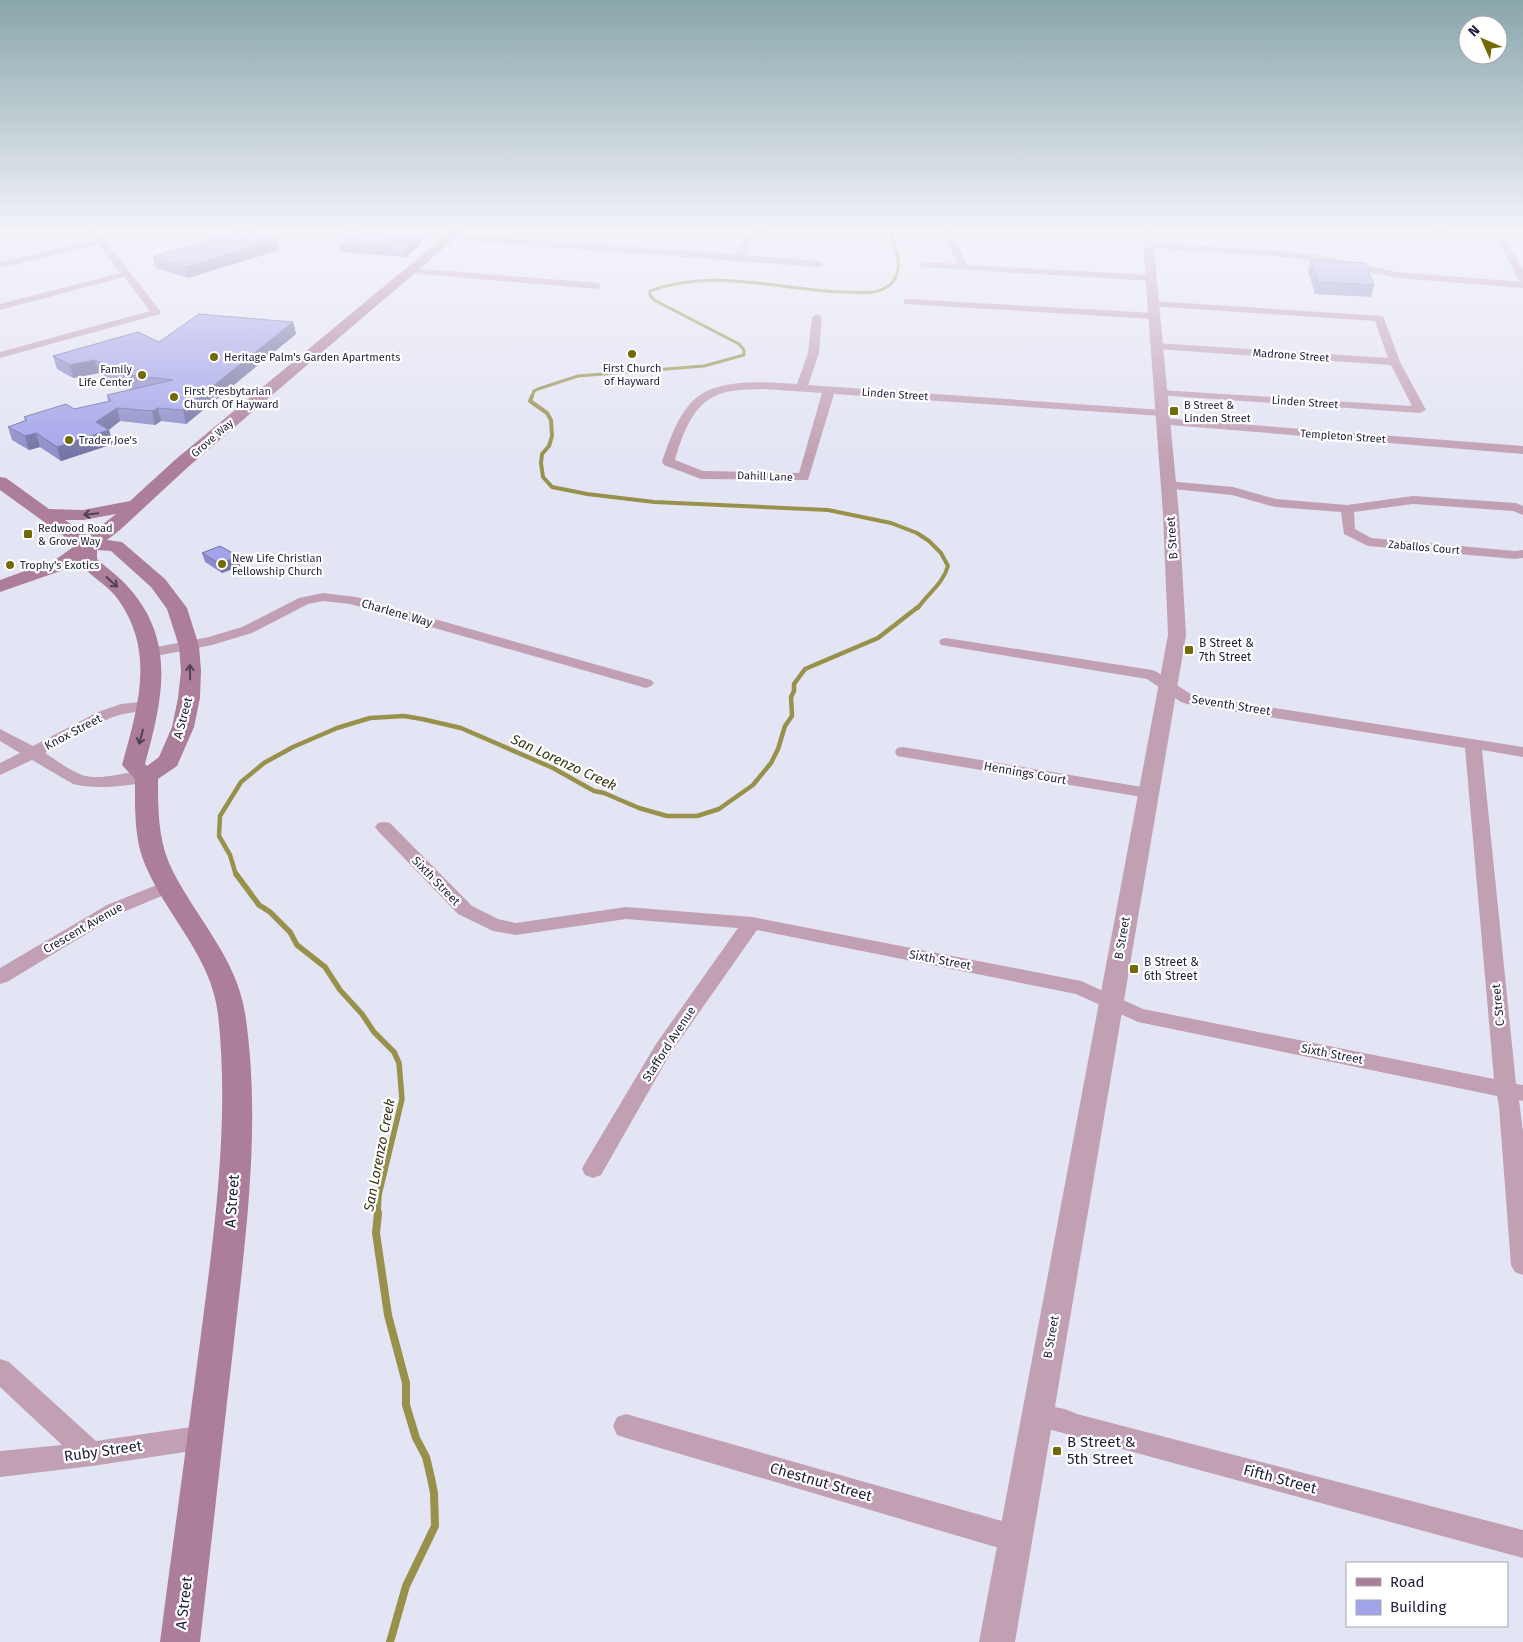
<svg xmlns="http://www.w3.org/2000/svg" width="1523" height="1642" font-family="'Fira Sans',sans-serif">
<style>
.lines{fill:none;stroke-linecap:round;stroke-linejoin:round}
.stream-far4{stroke:#98914c;stroke-width:3}
.stream-far3{stroke:#98914c;stroke-width:4}
.stream-far2{stroke:#98914c;stroke-width:4.5}
.stream-far1{stroke:#98914c;stroke-width:5.5}
.stream{stroke:#98914c;stroke-width:8}
.minor{fill:#c1a0b3;fill-rule:evenodd}
.tertiary{fill:#c1a0b3;fill-rule:evenodd}
.secondary{fill:#ad7e99;fill-rule:evenodd}
.wall{fill:#8c8cc9}
.shaded-wall{fill:#7272a4}
.building{fill:#a3a3ea;stroke:#7272a4}
.oneway{stroke:#51405c}
.poi-dot{fill:#736a03;stroke:#fff;stroke-width:2}
.labels{text-anchor:middle;stroke-width:4.5;stroke-linejoin:round;paint-order:stroke}
.far-street-label{font-size:11px;fill:#201f3b;stroke:#fff}
.far-poi-label{font-size:11px;fill:#201f3b;stroke:#fff;text-anchor:start}
.street-label{font-size:12px;fill:#201f3b;stroke:#fff}
.poi-label{font-size:12px;fill:#201f3b;stroke:#fff;text-anchor:start}
.water-label{font-size:14px;font-style:italic;fill:#3a3718;stroke:#fff}
.near-street-label{font-size:15px;fill:#201f3b;stroke:#fff}
.near-poi-label{font-size:15px;fill:#201f3b;stroke:#fff;text-anchor:start}
</style>
<rect width="100%" height="100%" fill="#e4e5f4"/>
<g class="lines">
<path class="stream-far4" d="M532 397 534 391 538 389 578 376 704 366 744 355V350L739 344 654 300 650 295V291C712 267 780 290 843 292 856 292 873 295 885 288 907 276 897 248 889 230"/>
<path class="stream-far3" d="M532 396 530 401 547 413 551 420 552 436 549 446 542 454 541 463 543 477 552 487 587 494 654 502 828 510 891 523 917 533 929 541 941 553 948 566C943 584 927 594 918 608"/>
<path class="stream-far2" d="M236 875 230 855 219 836 220 816 241 782 264 763 293 747 337 728 370 718 404 716 422 719 461 728 553 768 594 791 604 793 639 808 667 816H697L719 809 753 785 771 763 778 749 785 726 792 716 791 697 794 691V684L805 669 878 638 918 607"/>
<path class="stream-far1" d="M236 874 259 905 270 912 290 932 297 945 325 967 340 990 362 1014 374 1032 394 1052 399 1063 402 1099 379 1195 378 1214"/>
<path class="stream" d="M378 1213 376 1233 388 1315 406 1383V1405L416 1438 426 1457 431 1478 434 1493 435 1526 406 1586 390 1642"/>
<g class="minor">
<path d="M88 230H97L161 312 160 314 0 358V352L150 311 124 277 0 310V304L120 273 98 244 0 268V262L95 240Z"/>
<path d="M347 230H357L345 240H339V236Z"/>
<path d="M750 230 811 232 816 235 811 238 757 234 744 255 819 261 824 264 819 267 450 240 445 237 450 234 735 254Z"/>
<path d="M944 230H952V232L967 265 1151 275 1156 278 1151 281 921 267V263L924 262 957 264 942 232Z"/>
<path d="M1433 230H1453C1449 234 1437 234 1433 230Z"/>
<path d="M1492 230H1500L1523 270V282L1518 279Z"/>
<path d="M1148 243 1272 250 1319 255 1397 272 1523 282V288L1397 278 1319 261 1272 256 1145 248 1143 246Z"/>
<path d="M410 268 597 283 602 286 597 289 407 273V269Z"/>
<path d="M908 299 1154 313 1159 316 1154 319 904 304V300Z"/>
<path d="M1153 301 1383 316 1400 362 1426 410 1420 413 1156 395 1154 393 1160 390 1412 406 1391 365 1156 349 1151 346 1156 343 1388 358 1375 321 1149 306 1148 304Z"/>
<path d="M817 314 822 317 819 353 808 385 1162 410 1168 413 1162 416 834 394 808 480 701 479 664 465 662 462C669 441 679 412 696 398 719 378 768 382 797 384L808 353 812 317ZM762 389 822 393 799 473 703 471 675 460C681 438 692 406 715 396 729 389 746 390 762 389Z"/>
<path d="M1162 418 1523 446V454L1158 424 1156 422 1158 420Z"/>
<path d="M1167 481 1233 487 1276 499 1347 505 1413 496 1516 503 1523 506V515L1513 511 1413 504 1354 512 1355 529 1371 538 1515 551 1523 550V558L1515 559 1368 546 1344 534 1341 512 1275 507 1232 495 1163 488 1161 485Z"/>
<path d="M323 593 356 597 651 680 654 683 651 686 646 688 350 604 323 601 308 604 252 633 212 645 151 657 146 655 143 652 146 649 209 637 242 627 299 598Z"/>
<path d="M946 638 1152 670 1157 672 1192 695 1523 747V757L1482 750 1516 1084 1523 1085V1101L1519 1100 1523 1132V1275L1515 1272 1511 1265 1499 1107 1497 1096 1138 1022 1076 994 757 930 670 1054 601 1175 593 1178 585 1175 582 1169 585 1163 656 1044 738 928 626 919 516 935 493 931 458 914 378 831 375 827 378 823 384 822 390 823 472 906 498 919 516 923 626 907 752 917 1081 981 1143 1009 1494 1079 1465 748 1187 704 1181 702 1147 679 941 645 939 642 941 639Z"/>
<path d="M149 701 155 703 157 706 155 709 123 714 110 718 45 753C56 760 69 770 82 775 104 782 130 768 152 773L154 777 152 781C128 786 97 790 73 784L32 760 0 775V763L20 753 0 741V729L33 746 98 712 121 704Z"/>
<path d="M903 747 1148 788 1154 789 1157 793 1154 797 1148 798 897 756 895 752 897 748Z"/>
<path d="M169 880 176 882 178 886 176 890 121 913 7 982 0 984V968L107 905Z"/>
<path d="M0 1359 9 1362 96 1441 205 1425 214 1428 218 1437 214 1446 205 1449 92 1466 0 1477V1451L62 1445 0 1387Z"/>
<path d="M1037 1404 1065 1409 1077 1414 1523 1530V1558L1063 1433 1028 1424 1024 1416 1028 1408Z"/>
<path d="M626 1414 1016 1525 1026 1529 1030 1539 1026 1549 1016 1553 626 1438 617 1435 613 1426 617 1417Z"/>
</g>
<path class="tertiary" d="M1142 230H1152L1179 514 1186 635 1015 1642H979L1168 635 1163 514Z"/>
<path class="secondary" d="M452 230H465L188 467 120 530 107 540 122 542 165 579 187 608 199 646 201 671 200 698 194 727 177 766 158 779C158 807 158 837 169 863 192 914 236 955 245 1013 261 1118 247 1227 235 1332 223 1435 212 1539 200 1642H160C173 1542 187 1442 200 1342 214 1233 230 1123 218 1014 211 955 165 915 144 862 134 837 135 806 135 779L122 765C138 707 156 651 117 598 107 584 88 576 79 561L69 568 0 592V580L55 560 76 545 0 490V477L6 478 49 509 83 510 130 501 176 459ZM116 514 88 536 65 520H83ZM97 550 111 551 151 587 167 609 179 646 181 671 178 698 172 727 159 757 147 766 145 764C162 701 177 642 129 588 120 577 108 569 97 559Z"/>
</g>
<g class="wall">
<path d="M340 244H421L406 257 341 252Z"/>
<path d="M279 250 188 278 156 268 153 257Z"/>
<path d="M1311 260 1374 285 1371 297 1315 294 1308 271Z"/>
<path d="M293 322 296 334 186 424 161 421 155 425 120 421 109 430 113 444 61 461 40 447 29 450 12 440 8 427 25 421 24 417 74 409 108 401 107 395 134 389 125 388 124 385 118 384 99 373 73 378 57 369 53 356 159 342Z"/>
<path d="M202 553 240 566 222 573 205 562Z"/>
</g>
<g class="shaded-wall">
<path d="M421 236V244L406 257 405 250Z"/>
<path d="M277 239 279 250 188 278 186 267Z"/>
<path d="M293 322 296 334 186 424 183 410Z"/>
<path d="M95 360 99 373 73 378 70 365Z"/>
<path d="M117 408 120 421 107 431 109 430 113 444 61 461 57 447 96 422Z"/>
<path d="M158 408 161 421 155 425 152 411Z"/>
<path d="M36 433 40 447 29 450 25 436Z"/>
<path d="M238 556 240 566 222 573 220 564Z"/>
</g>
<g class="building">
<path d="M242 230H247L277 239 186 267 153 257Z"/>
<path d="M359 232 421 236 405 250 340 244Z"/>
<path d="M1311 260 1365 263 1374 285 1318 282Z"/>
<path d="M199 314 293 322 183 410 158 408 152 411 117 408 96 422 109 430 57 447 36 433 25 436 8 427 27 420 24 417 66 404 74 409 111 401 107 395 173 380 122 374 125 372 115 371 95 360 70 365 53 356 138 332 159 342Z"/>
<path d="M220 546 238 556 220 564 202 553Z"/>
</g>
<defs><path id="oneway-shaft" d="M-6 0H5M1.5-3L5.5 0L1.5 3" fill="none" stroke-width="1.6" stroke-linecap="round" stroke-linejoin="round" transform="scale(1.25)"/></defs>
<g class="oneway">
<use href="#oneway-shaft" transform="translate(91 514) rotate(174)"/>
<use href="#oneway-shaft" transform="translate(112 582) rotate(42)"/>
<use href="#oneway-shaft" transform="translate(190 672) rotate(-91)"/>
<use href="#oneway-shaft" transform="translate(141 737) rotate(105)"/>
</g>
<linearGradient id="sky" x2="0" y2="1"><stop stop-color="#88a6aa"/><stop offset="0.5" stop-color="#f3f3fa"/><stop offset="1" stop-color="#f3f3fa" stop-opacity="0"/></linearGradient>
<rect width="1523" height="460" fill="url(#sky)"/>
<g class="poi-dot">
<circle cx="632" cy="354" r="5"/>
<circle cx="214" cy="357" r="5"/>
<circle cx="142" cy="375" r="5"/>
<circle cx="174" cy="397" r="5"/>
<rect x="1169" y="406" width="10" height="10" rx="2.5"/>
<circle cx="69" cy="440" r="5"/>
<rect x="23" y="529" width="10" height="10" rx="2.5"/>
<circle cx="222" cy="564" r="5"/>
<circle cx="10" cy="565" r="5"/>
<rect x="1184" y="645" width="10" height="10" rx="2.5"/>
<rect x="1129" y="964" width="10" height="10" rx="2.5"/>
<rect x="1052" y="1446" width="10" height="10" rx="2.5"/>
</g>
<g class="labels">
<g class="far-street-label">
<text transform="translate(1291 355) rotate(4)" y="4">Madrone Street</text>
<text transform="translate(895 394) rotate(4)" y="4">Linden Street</text>
<text transform="translate(1305 402) rotate(4)" y="4">Linden Street</text>
<text transform="translate(1343 436) rotate(4)" y="4">Templeton Street</text>
<text transform="translate(212 438) rotate(-41)" y="4">Grove Way</text>
<text transform="translate(765 476) rotate(2)" y="4">Dahill Lane</text>
<text transform="translate(1424 547) rotate(5)" y="4">Zaballos Court</text>
</g>
<g class="far-poi-label">
<text x="224" y="361">Heritage Palm's Garden Apartments</text>
<text x="632" y="372" text-anchor="middle">First Church<tspan x="632" dy="13">of Hayward</tspan></text>
<text x="132" y="373" text-anchor="end">Family<tspan x="132" dy="13">Life Center</tspan></text>
<text x="184" y="395">First Presbytarian<tspan x="184" dy="13">Church Of Hayward</tspan></text>
<text x="1184" y="409">B Street &amp;<tspan x="1184" dy="13">Linden Street</tspan></text>
<text x="79" y="444">Trader Joe's</text>
<text x="38" y="532">Redwood Road<tspan x="38" dy="13">&amp; Grove Way</tspan></text>
<text x="232" y="562">New Life Christian<tspan x="232" dy="13">Fellowship Church</tspan></text>
<text x="20" y="569">Trophy's Exotics</text>
</g>
<g class="street-label">
<text transform="translate(1172 538) rotate(-94)" y="4">B Street</text>
<text transform="translate(397 613) rotate(16)" y="4">Charlene Way</text>
<text transform="translate(1231 705) rotate(9)" y="4">Seventh Street</text>
<text transform="translate(183 718) rotate(-75)" y="4">A Street</text>
<text transform="translate(73 732) rotate(-28)" y="4">Knox Street</text>
<text transform="translate(1025 773) rotate(10)" y="4">Hennings Court</text>
<text transform="translate(436 881) rotate(46)" y="4">Sixth Street</text>
<text transform="translate(83 928) rotate(-30)" y="4">Crescent Avenue</text>
<text transform="translate(1122 938) rotate(-80)" y="4">B Street</text>
<text transform="translate(940 960) rotate(11)" y="4">Sixth Street</text>
<text transform="translate(1498 1005) rotate(-96)" y="4">C Street</text>
<text transform="translate(669 1044) rotate(-57)" y="4">Stafford Avenue</text>
<text transform="translate(1332 1054) rotate(11)" y="4">Sixth Street</text>
<text transform="translate(1051 1337) rotate(-80)" y="4">B Street</text>
</g>
<g class="poi-label">
<text x="1199" y="647">B Street &amp;<tspan x="1199" dy="14">7th Street</tspan></text>
<text x="1144" y="966">B Street &amp;<tspan x="1144" dy="14">6th Street</tspan></text>
</g>
<g class="water-label">
<text transform="translate(564 762) rotate(25)" y="5">San Lorenzo Creek</text>
<text transform="translate(379 1155) rotate(-79)" y="5">San Lorenzo Creek</text>
</g>
<g class="near-street-label">
<text transform="translate(232 1201) rotate(-86)" y="5">A Street</text>
<text transform="translate(103 1451) rotate(-8)" y="5">Ruby Street</text>
<text transform="translate(1280 1479) rotate(15)" y="5">Fifth Street</text>
<text transform="translate(821 1482) rotate(16)" y="5">Chestnut Street</text>
<text transform="translate(184 1603) rotate(-83)" y="5">A Street</text>
</g>
<g class="near-poi-label">
<text x="1067" y="1447">B Street &amp;<tspan x="1067" dy="17">5th Street</tspan></text>
</g>
</g>
<rect x="1346" y="1562" width="162" height="65" fill="#ffffff" stroke="#a6a5b1"/>
<rect x="1356" y="1578" width="25" height="8" fill="#ad7e99" stroke="#a6a5b1"/>
<text x="1390" y="1587" font-size="15" fill="#201f3b">Road</text>
<rect x="1356" y="1600" width="25" height="15" fill="#a3a3ea" stroke="#a6a5b1"/>
<text x="1390" y="1612" font-size="15" fill="#201f3b">Building</text>
<g transform="translate(1483 40) rotate(315)"><circle r="24" fill="#ffffff" stroke="#a6a5b1"/>
<path d="M0-4L9 19L0 12L-9 19Z" fill="#736a03"/>
<text y="-8" font-size="14" font-weight="bold" text-anchor="middle" fill="#201f3b">N</text>
</g>
</svg>
